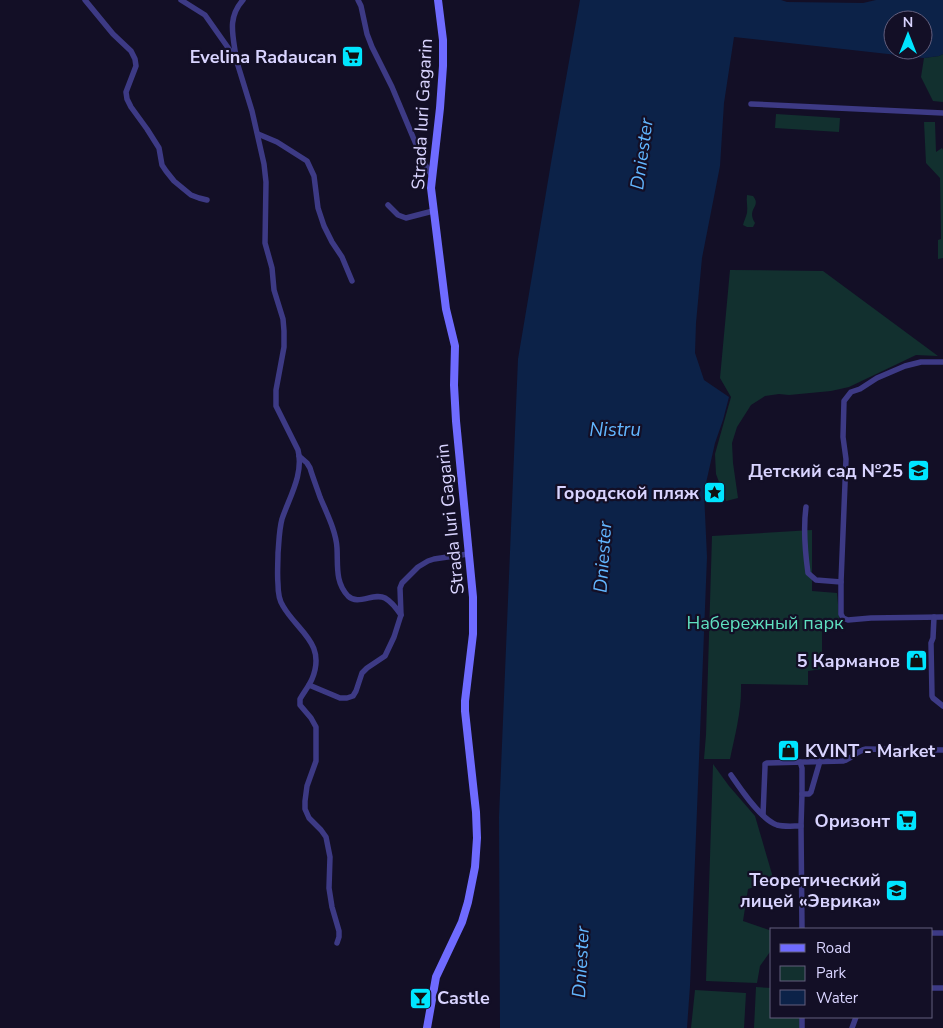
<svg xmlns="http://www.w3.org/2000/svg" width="943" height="1028" font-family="'Nunito Sans',sans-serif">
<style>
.green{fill:#12302f}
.water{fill:#0c2248;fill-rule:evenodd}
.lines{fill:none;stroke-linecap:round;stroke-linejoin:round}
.minor{stroke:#3d3a85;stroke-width:5.5}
.secondary{stroke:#6f6bff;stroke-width:8}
.labels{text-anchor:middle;stroke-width:4.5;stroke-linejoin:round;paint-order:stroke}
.poi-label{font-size:18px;font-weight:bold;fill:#d9d4ff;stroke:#130f26;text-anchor:end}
.street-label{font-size:18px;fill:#d9d4ff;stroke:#130f26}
.park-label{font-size:18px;fill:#5fe0c0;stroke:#130f26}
.water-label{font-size:19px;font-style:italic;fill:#62b6ff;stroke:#130f26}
</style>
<rect width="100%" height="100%" fill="#130f26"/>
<g class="green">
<path d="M943 54V102L933 101 921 77 924 58 939 56Z"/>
<path d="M776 114 840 118 839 132 775 128Z"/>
<path d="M924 122H935L936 152 942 148 943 150V258L938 259V240L941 239 940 178 926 163Z"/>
<path d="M747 195 753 196C762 207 746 208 755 223L753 227H747L743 225C744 221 746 217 747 213 748 207 746 201 747 195Z"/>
<path d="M730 270 823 271 938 356 916 355 849 387 831 391 789 395 779 394 765 396 751 405 737 427 732 443 733 463 738 498 726 501 716 474 715 454 731 397 720 378Z"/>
<path d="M812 530V591L837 593 840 627 822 628V669L808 671V685L741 684C742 709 735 735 730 759H704L706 735 712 536Z"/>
<path d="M713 764 729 786 755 816 774 881 748 889 743 921 772 931V949L760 966 757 983 706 981Z"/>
<path d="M756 987 772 988V1017H800V1028H754Z"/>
<path d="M695 990 746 993 744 1028H691Z"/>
</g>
<path class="water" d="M580 0H781L787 2 863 3 876 0H943V54L939 56 924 58 734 37 724 103 720 166 702 258 696 323 695 353 704 380 729 397 723 420 715 443 704 492 707 557 690 986 687 1028H500L499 817 518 359 552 157ZM893 20H923V50H893Z"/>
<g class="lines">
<g class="minor">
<path d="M85 0 113 34 131 51 135 59 136 66 126 92 127 99 131 107 147 129 159 148 162 165 166 171 174 181 191 195 199 198 207 200"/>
<path d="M181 0 205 15 236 59 252 111 264 164 266 182 265 243 272 268 274 290 283 319 284 331V347L276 390V406L298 450C304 474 289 498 282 519 279 530 279 542 278 553 278 563 277 574 278 584 278 591 279 600 283 606 297 631 327 643 312 679 309 686 304 692 300 699V705L311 718 316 727V761L307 786 305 801V809L309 818 321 830 326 837 330 857 329 888 332 907 339 931V937L337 943"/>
<path d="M358 0 361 6 367 34 372 47 392 87 423 161 432 176"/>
<path d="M236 57C233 35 227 18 243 0"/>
<path d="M751 104 943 113"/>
<path d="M258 134 277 142 307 161 314 176 318 208 324 226 332 242 342 257 352 281"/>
<path d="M388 205 398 215 406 218 433 211"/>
<path d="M943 362H921L905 366 877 378 860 389 851 392 844 401 843 437 846 459 841 582V614L843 618 848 620 871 618 943 617"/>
<path d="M299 456 307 463 310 468C313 478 317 488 320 497 327 514 336 531 337 548 338 566 335 582 348 596 358 606 374 592 385 598 392 602 397 609 401 615"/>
<path d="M806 507C803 529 805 551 808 573L816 580 841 582"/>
<path d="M934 617 933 638 931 643 932 696 933 698 943 706"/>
<path d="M309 685 340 698H347L353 696 356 691 362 673 367 668 385 656 394 637 401 615 400 588 402 583 418 567 428 561 434 559 468 554"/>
<path d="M800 762 802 768V794L801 826 802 929"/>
<path d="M731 775C740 788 761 820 777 825 784 827 793 826 801 826"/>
<path d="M802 794H809L811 792 820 761"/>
<path d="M763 815 765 767V764L767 763 843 761C852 759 856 751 866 749L943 750"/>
<path d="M932 933H943"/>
<path d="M932 988H943"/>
<path d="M802 1028V1017"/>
<path d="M852 1028 856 1017"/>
</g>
<path class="secondary" d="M427 1028 436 977 462 922 468 902 475 867 477 838 476 812 465 711V701L473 634V597L456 421 454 385 455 346 446 309 431 188 440 108 443 66V40L438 0"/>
</g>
<defs>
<symbol id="supermarket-square" viewBox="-11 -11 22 22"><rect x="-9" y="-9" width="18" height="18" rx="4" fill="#00e5ff" stroke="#130f26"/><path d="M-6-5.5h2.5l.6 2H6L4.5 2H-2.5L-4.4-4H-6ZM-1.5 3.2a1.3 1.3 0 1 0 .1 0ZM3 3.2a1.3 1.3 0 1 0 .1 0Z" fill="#111"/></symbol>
<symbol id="school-square" viewBox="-11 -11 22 22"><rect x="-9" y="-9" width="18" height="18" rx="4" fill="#00e5ff" stroke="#130f26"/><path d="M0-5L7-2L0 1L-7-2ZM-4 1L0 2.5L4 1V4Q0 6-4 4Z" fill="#111"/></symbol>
<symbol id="sight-square" viewBox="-11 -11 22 22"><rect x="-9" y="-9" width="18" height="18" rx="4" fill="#00e5ff" stroke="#130f26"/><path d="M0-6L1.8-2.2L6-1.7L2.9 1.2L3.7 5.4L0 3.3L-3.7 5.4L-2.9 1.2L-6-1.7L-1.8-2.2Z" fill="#111"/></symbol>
<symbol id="shop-square" viewBox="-11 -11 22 22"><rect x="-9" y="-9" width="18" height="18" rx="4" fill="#00e5ff" stroke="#130f26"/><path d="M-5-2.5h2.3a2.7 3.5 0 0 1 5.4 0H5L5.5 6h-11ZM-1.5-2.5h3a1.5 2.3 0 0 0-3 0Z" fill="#111"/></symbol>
<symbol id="bar-square" viewBox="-11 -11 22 22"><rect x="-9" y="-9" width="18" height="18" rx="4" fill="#00e5ff" stroke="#130f26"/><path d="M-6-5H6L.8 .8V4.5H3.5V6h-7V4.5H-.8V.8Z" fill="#111"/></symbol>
</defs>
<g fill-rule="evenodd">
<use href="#supermarket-square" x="340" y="44" width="25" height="25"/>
<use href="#school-square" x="906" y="458" width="25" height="25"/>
<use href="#sight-square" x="702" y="480" width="25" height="25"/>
<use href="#shop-square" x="904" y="648" width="25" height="25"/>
<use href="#shop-square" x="776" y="738" width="25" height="25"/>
<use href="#supermarket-square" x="894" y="808" width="25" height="25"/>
<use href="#school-square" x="884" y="878" width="25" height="25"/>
<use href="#bar-square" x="408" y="986" width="25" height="25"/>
</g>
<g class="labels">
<g class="poi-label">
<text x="337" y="63">Evelina Radaucan</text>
<text x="903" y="477">Детский сад №25</text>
<text x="699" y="499">Городской пляж</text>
<text x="900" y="667">5 Карманов</text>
<text x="805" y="757" text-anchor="start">KVINT - Market</text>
<text x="890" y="827">Оризонт</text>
<text x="881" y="886">Теоретический<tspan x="881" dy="21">лицей «Эврика»</tspan></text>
<text x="437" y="1004" text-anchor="start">Castle</text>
</g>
<g class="street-label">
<text transform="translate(422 114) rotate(-87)" y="6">Strada Iuri Gagarin</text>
<text transform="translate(450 519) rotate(-96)" y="6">Strada Iuri Gagarin</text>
</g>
<g class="park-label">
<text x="765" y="629">Набережный парк</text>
</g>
<g class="water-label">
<text transform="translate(641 154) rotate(-82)" y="7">Dniester</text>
<text x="615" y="436">Nistru</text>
<text transform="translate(602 557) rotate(-86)" y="7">Dniester</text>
<text transform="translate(580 962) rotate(-87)" y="7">Dniester</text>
</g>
</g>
<rect x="770" y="928" width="162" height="90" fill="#130f26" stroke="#625e7d"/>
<rect x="780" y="944" width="25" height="8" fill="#6f6bff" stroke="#625e7d"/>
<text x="816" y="953" font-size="15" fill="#d9d4ff">Road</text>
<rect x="780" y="966" width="25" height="15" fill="#12302f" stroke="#625e7d"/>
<text x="816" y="978" font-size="15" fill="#d9d4ff">Park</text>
<rect x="780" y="990" width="25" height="15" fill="#0c2248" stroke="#625e7d"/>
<text x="816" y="1003" font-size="15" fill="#d9d4ff">Water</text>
<g transform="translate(908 35)"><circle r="24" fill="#130f26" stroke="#625e7d"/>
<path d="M0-4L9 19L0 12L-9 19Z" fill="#00e5ff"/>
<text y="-8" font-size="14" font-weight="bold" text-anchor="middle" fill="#d9d4ff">N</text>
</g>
</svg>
